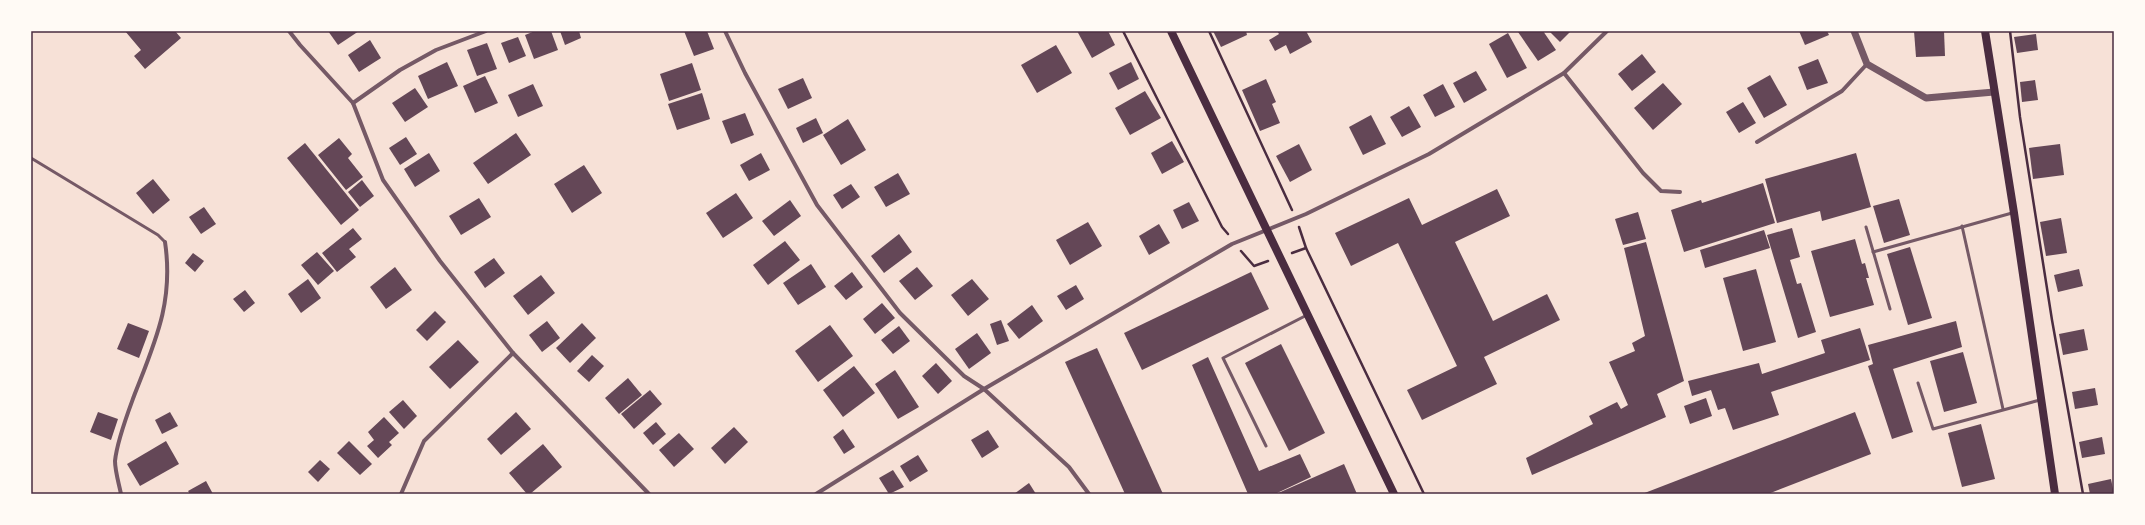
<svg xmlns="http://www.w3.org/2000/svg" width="2145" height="525" font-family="Raleway,sans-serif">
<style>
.building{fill:#644757}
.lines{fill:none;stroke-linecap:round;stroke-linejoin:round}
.path{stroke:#4a2c40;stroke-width:2.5}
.service{stroke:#755966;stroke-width:3}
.minor{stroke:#755966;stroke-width:4}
.tertiary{stroke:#755966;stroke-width:7}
.secondary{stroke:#4a2c40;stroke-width:8}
.neatline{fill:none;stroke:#4a2c40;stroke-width:1.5}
</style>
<rect width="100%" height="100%" fill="#f7e1d7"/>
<g class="building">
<path d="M125 31H175L181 38 145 69 134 56 141 50Z"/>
<path d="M328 31H359L338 45Z"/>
<path d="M535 31H551L558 50 534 59 525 35Z"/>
<path d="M560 31H579L581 38 565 45Z"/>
<path d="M684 31H707L714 49 694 56Z"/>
<path d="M1077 31H1108L1115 45 1092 58Z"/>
<path d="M1213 31H1246L1247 35 1221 47Z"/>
<path d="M1277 31H1306L1312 42 1290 54 1286 45 1275 51 1269 40 1279 34Z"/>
<path d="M1520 31H1543L1556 50 1538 61 1518 32Z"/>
<path d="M1549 31H1571L1560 42Z"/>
<path d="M1799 31H1827L1829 35 1805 45Z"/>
<path d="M1914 31H1944L1945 56 1916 57Z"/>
<path d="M1508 33 1527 68 1507 78 1489 44Z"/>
<path d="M2036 34 2038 50 2017 53 2014 37Z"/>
<path d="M518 37 526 56 509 63 501 43Z"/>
<path d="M370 40 381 58 359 72 348 55Z"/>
<path d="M487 43 497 69 477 76 467 50Z"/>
<path d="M1056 45 1072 73 1037 93 1021 65Z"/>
<path d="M1642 54 1656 72 1632 91 1618 74Z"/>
<path d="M1818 59 1828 83 1807 90 1798 67Z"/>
<path d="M447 62 458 86 428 99 418 76Z"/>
<path d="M1131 62 1139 79 1118 90 1109 73Z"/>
<path d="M692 63 701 90 669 101 660 74Z"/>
<path d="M1476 71 1487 90 1464 103 1453 83Z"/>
<path d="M1770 75 1787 105 1764 118 1747 88Z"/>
<path d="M485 76 498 103 475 113 463 86Z"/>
<path d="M803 78 812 98 788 109 778 89Z"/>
<path d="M1266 79 1276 102 1272 104 1280 123 1260 131 1242 90Z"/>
<path d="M2035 80 2038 100 2022 102 2020 82Z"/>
<path d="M1663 83 1682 104 1653 130 1634 108Z"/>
<path d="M533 84 543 106 518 117 508 95Z"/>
<path d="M1443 84 1455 107 1435 117 1423 95Z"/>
<path d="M415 88 428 107 405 122 392 103Z"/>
<path d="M1145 91 1161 118 1130 135 1115 108Z"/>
<path d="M702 93 710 119 677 130 668 104Z"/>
<path d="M1743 102 1756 123 1739 133 1726 112Z"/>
<path d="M1409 106 1421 127 1402 137 1390 117Z"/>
<path d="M745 113 754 135 731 144 722 121Z"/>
<path d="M1371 115 1386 144 1363 155 1349 127Z"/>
<path d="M816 118 823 133 803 143 796 128Z"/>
<path d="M848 119 866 150 841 165 823 135Z"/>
<path d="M516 133 531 155 488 184 473 163Z"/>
<path d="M406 137 417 154 400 165 389 148Z"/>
<path d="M339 138 352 154 348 158 363 177 346 190 318 155Z"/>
<path d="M1172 141 1184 162 1162 174 1151 153Z"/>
<path d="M305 143 359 210 341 225 287 158Z"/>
<path d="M1299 144 1312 170 1290 182 1276 156Z"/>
<path d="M2060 144 2064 175 2033 179 2029 148Z"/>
<path d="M429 153 440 171 415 187 404 169Z"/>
<path d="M761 153 770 170 749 181 740 165Z"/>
<path d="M1856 153 1871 207 1822 221 1820 211 1777 223 1765 179Z"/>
<path d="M584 165 602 193 572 213 554 184Z"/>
<path d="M898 173 910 194 886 207 874 187Z"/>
<path d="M153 179 170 200 153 214 136 193Z"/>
<path d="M362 180 374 196 360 207 348 192Z"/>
<path d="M1763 183 1775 223 1684 252 1671 210 1701 200 1702 203Z"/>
<path d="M851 184 860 197 842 209 833 195Z"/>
<path d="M1497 189 1510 216 1455 242 1493 321 1547 294 1560 320 1484 357 1497 384 1422 420 1407 390 1457 366 1398 243 1351 266 1335 233 1409 198 1422 225Z"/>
<path d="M736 193 753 218 723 238 706 213Z"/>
<path d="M479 198 491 217 461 235 449 216Z"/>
<path d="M1899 199 1910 235 1884 243 1873 206Z"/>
<path d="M790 200 801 216 774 236 762 221Z"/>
<path d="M1189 202 1199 221 1182 229 1173 210Z"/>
<path d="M204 207 216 224 201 234 189 217Z"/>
<path d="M1638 212 1646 239 1623 245 1615 219Z"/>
<path d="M2061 218 2067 253 2046 256 2040 222Z"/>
<path d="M1088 222 1102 246 1070 265 1056 240Z"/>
<path d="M1159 224 1170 243 1149 255 1139 236Z"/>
<path d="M353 228 362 239 349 249 356 257 337 272 322 253Z"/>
<path d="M1792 228 1800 257 1790 260 1797 284 1801 283 1816 332 1798 338 1767 235Z"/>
<path d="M1764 230 1770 248 1705 268 1700 250Z"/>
<path d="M899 234 912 252 884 273 871 256Z"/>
<path d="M1855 239 1862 264 1865 263 1869 278H1866L1874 305 1830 317 1811 251Z"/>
<path d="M785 241 800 260 768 285 753 265Z"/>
<path d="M1646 242 1684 381 1657 394 1666 417 1532 475 1526 458 1593 424 1589 416 1617 402 1621 409 1628 405 1609 362 1635 351 1632 343 1645 336 1624 248Z"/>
<path d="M1910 247 1932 318 1908 325 1887 254Z"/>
<path d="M317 252 334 271 318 285 301 265Z"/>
<path d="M193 253 204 261 195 272 185 263Z"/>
<path d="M494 258 505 273 485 288 474 272Z"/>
<path d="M811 264 826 287 798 305 783 283Z"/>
<path d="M395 267 412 290 386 309 370 287Z"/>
<path d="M917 267 933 286 915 300 899 281Z"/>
<path d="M1756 269 1776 342 1743 351 1723 278Z"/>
<path d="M2079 269 2083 286 2058 292 2054 275Z"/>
<path d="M852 272 863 287 846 300 834 286Z"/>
<path d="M1251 272 1269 309 1142 370 1124 333Z"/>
<path d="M541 275 555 293 528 315 513 296Z"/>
<path d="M308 279 321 298 301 313 288 294Z"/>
<path d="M972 279 989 299 968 316 951 295Z"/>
<path d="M1076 285 1084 299 1066 310 1057 296Z"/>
<path d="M245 290 255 303 244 312 233 299Z"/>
<path d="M882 303 895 318 875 334 863 319Z"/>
<path d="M1032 305 1043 321 1019 339 1007 324Z"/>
<path d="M435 311 446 322 427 341 416 330Z"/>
<path d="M1001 320 1009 341 997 345 990 324Z"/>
<path d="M547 321 560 338 542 352 529 335Z"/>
<path d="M1956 321 1962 347 1893 369 1913 432 1892 439 1868 366 1873 364 1868 345Z"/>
<path d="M128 323 149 331 139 358 117 349Z"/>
<path d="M582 323 596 338 570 363 556 348Z"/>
<path d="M830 325 853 356 818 382 795 351Z"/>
<path d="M899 326 910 341 893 354 881 340Z"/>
<path d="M1860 328 1870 360 1771 392 1779 415 1733 430 1725 408 1718 410 1711 390 1692 396 1688 381 1759 363 1762 374 1825 353 1821 340Z"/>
<path d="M2084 329 2088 350 2063 355 2059 334Z"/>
<path d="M977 333 991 353 969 369 955 349Z"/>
<path d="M458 340 479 362 450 389 429 367Z"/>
<path d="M1281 344 1325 433 1289 451 1245 363Z"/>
<path d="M1097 348 1163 494H1125L1065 362Z"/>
<path d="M1963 352 1977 403 1944 412 1930 361Z"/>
<path d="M592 355 604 366 589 382 577 371Z"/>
<path d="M1208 357 1259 471 1300 454 1311 477 1275 494H1248L1192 365Z"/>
<path d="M936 363 952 381 938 394 922 376Z"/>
<path d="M854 366 875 393 843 417 823 390Z"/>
<path d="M895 370 919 407 898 419 875 384Z"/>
<path d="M628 378 642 395 619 414 605 398Z"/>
<path d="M2095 388 2098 405 2075 409 2072 392Z"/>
<path d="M650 390 662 404 634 429 621 414Z"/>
<path d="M1706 398 1712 416 1690 424 1684 406Z"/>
<path d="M403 400 417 416 404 429 389 412Z"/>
<path d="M98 412 118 419 111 440 90 432Z"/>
<path d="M170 412 178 426 162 434 155 420Z"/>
<path d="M516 412 531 429 501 455 487 439Z"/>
<path d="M1855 412 1871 454 1768 494H1642Z"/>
<path d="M384 417 399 433 389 442 392 445 378 458 367 446 374 440 368 432Z"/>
<path d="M656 422 666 434 653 445 643 433Z"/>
<path d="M1981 424 1995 479 1962 487 1948 433Z"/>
<path d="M734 427 748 442 725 464 711 448Z"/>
<path d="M843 429 855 447 844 454 833 437Z"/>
<path d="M988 430 999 447 982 458 971 440Z"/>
<path d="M679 433 694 449 674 467 659 450Z"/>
<path d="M2102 437 2105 454 2082 458 2079 442Z"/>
<path d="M166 441 179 464 140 486 127 464Z"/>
<path d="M349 441 372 464 360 475 337 453Z"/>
<path d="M543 444 562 467 530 494H527L509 473Z"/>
<path d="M918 455 928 471 910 482 900 466Z"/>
<path d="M320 460 330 469 318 482 308 472Z"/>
<path d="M1344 464 1357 494H1276Z"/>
<path d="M893 470 904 487 889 494 879 478Z"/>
<path d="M2111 479 2114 494H2090L2088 484Z"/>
<path d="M206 481 213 494H190L188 491Z"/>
<path d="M1029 483 1036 494H1014Z"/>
</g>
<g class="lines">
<g class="path">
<path d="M1123 31 1222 227 1228 234"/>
<path d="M1209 31 1292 210"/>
<path d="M2010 31 2020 117 2052 320 2083 494"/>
<path d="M1306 248 1424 494"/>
<path d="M1241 251 1254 266 1268 261"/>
<path d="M1292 253 1306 248 1299 227"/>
</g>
<g class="service">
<path d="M31 158 158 235 165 242"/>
<path d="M1962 226 2003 409"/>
<path d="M1866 227 1890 309"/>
<path d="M1873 252 2012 213"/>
<path d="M1918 383 1933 429 2040 400"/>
<path d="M1266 446 1223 358 1307 315"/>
</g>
<g class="minor">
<path d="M289 31 300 45 353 103 383 180 440 261 513 353 649 494"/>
<path d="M725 31 745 73 817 205 900 313 964 376 984 389 1069 467 1089 494"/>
<path d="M1564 73 1643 173 1661 191 1680 192"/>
<path d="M353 103 400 70 436 50 486 31"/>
<path d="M1757 142 1842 91 1867 64"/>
<path d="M121 494C119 484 115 471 115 461 117 441 127 415 134 396 155 342 174 302 165 242"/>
<path d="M401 494 424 441 513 353"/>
<path d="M816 494 984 389 1232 244 1306 214 1429 154 1564 73 1607 31"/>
</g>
<path class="tertiary" d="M1854 31 1867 64 1926 98 1994 92"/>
<g class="secondary">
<path d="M1171 31 1394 494"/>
<path d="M1985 31 2014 213 2055 494"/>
</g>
</g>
<rect width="2145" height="525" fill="none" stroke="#fffaf5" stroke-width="64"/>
<rect x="32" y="32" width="2081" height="461" class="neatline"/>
</svg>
